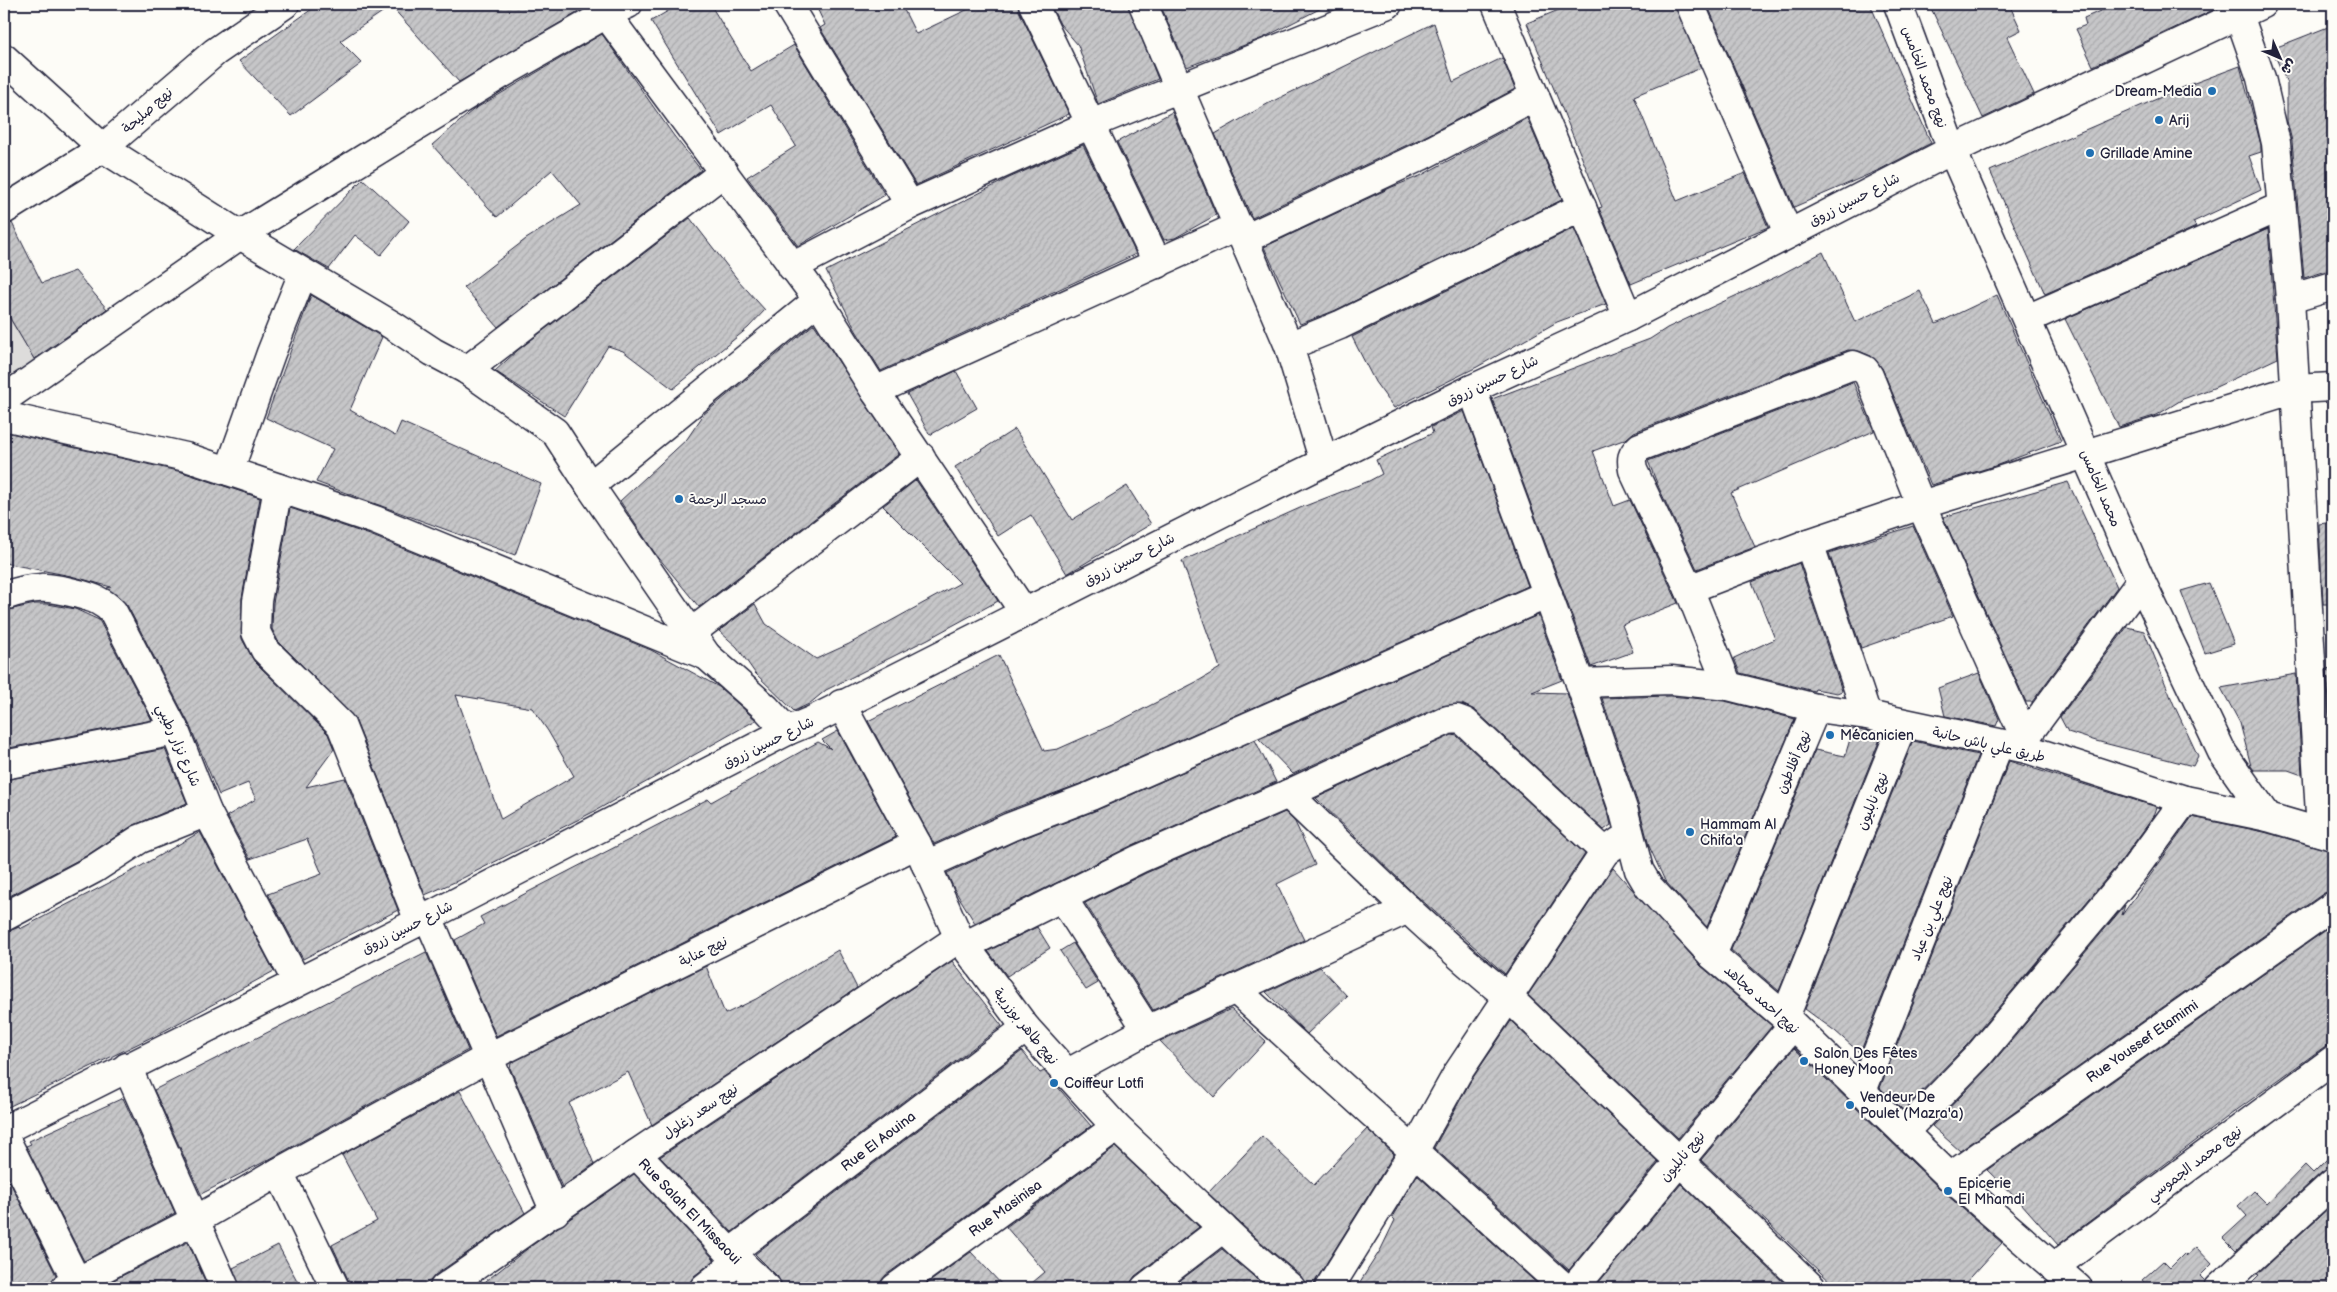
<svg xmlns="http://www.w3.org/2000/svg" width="2337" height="1292" font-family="'Balsamiq Sans','Playpen Sans Arabic',sans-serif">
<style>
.grass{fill:#dddcdb;stroke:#807f8b}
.building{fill:url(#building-hatch);stroke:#22223b;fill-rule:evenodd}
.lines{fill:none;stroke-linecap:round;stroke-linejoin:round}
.minor-casing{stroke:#22223b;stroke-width:31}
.minor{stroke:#fdfcf7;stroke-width:28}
.poi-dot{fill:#1f6fb2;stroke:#fdfcf7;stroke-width:2}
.labels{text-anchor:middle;stroke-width:4;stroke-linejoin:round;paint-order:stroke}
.street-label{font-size:14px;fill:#22223b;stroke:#fdfcf7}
.poi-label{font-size:14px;fill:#22223b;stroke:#fdfcf7;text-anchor:start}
</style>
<defs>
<pattern id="building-hatch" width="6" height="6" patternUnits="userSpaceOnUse" patternTransform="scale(1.25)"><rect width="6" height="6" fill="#c6c6c8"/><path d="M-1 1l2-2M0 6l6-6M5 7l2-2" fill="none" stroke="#aaaaad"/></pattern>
</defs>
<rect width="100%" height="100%" fill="#fdfcf7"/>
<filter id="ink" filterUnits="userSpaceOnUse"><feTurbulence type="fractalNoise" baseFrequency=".02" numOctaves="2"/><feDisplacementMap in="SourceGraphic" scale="10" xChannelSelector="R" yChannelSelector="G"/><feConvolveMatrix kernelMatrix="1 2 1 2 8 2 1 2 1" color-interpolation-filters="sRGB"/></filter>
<g filter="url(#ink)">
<path class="grass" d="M4 309 38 365 7 384 4 379Z"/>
<g class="building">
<path d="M319 4H586L587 7 459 82 391 6 340 41 362 63 291 116 239 61Z"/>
<path d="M680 4H710L751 71 794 45 885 195 798 246 747 177 796 146 771 105 721 135 651 21Z"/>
<path d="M815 4H901L916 34 979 4H1018L1019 11 1069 114 916 185 820 28 825 25Z"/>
<path d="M1050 4H1128L1158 79 1098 104 1078 45 1060 24Z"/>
<path d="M1160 4H1329L1263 38 1187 67Z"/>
<path d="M1573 4H1675L1701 68 1634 96 1677 201 1745 173 1768 227 1631 284 1599 208 1602 207 1527 23Z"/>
<path d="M1707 4H1870L1931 143 1879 170 1794 207Z"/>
<path d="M1929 4H2009L2021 30 2007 37 2034 94 1983 118Z"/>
<path d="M2116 4H2226L2093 66 2076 29 2086 25 2084 18Z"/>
<path d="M1434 23 1453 82 1502 58 1515 89 1422 138 1252 218 1215 134 1269 103Z"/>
<path d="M2333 25V269L2304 278 2292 141 2287 121V83L2272 49Z"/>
<path d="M602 34 674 136 701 170 498 327 464 287 526 239 581 205 552 170 497 217 432 145 473 110Z"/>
<path d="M2240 66 2261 145V152L2249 156 2261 190 2193 222 2196 227 2045 294 1990 171 2189 85Z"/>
<path d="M1172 112 1216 215 1175 238 1164 240 1117 142Z"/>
<path d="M1527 118 1562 200 1334 311 1300 324 1264 247 1392 187 1420 176Z"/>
<path d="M1083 145 1136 254 881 371 855 329 826 271 1009 178Z"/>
<path d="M363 179 409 221 381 255 355 235 329 269 294 249Z"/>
<path d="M690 218 738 280 765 310 748 328 673 389 623 351 608 346 564 416 495 371 518 350Z"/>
<path d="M12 223 42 283 75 271 107 309 34 359 4 308V226Z"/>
<path d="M1574 228 1606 304 1557 322 1477 367 1394 408 1375 382 1352 337Z"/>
<path d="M2268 229 2278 358 2216 387 2183 399 2157 415 2119 427 2065 319Z"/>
<path d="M1823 252 1855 322 1920 291 1936 324 1997 295 2061 441 1995 466 1931 485 1882 368 1871 356 1859 351 1848 350 1634 432 1626 439 1593 451 1614 506 1630 500 1678 603 1622 625 1633 652 1591 667 1492 399 1650 339 1667 328 1780 275Z"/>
<path d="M311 295 382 337 350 410 395 436 401 422 541 484 515 555 316 482 333 449 266 418Z"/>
<path d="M814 324 899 454 699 607 654 552 620 501 687 439 704 414Z"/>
<path d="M956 371 977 408 930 435 907 394Z"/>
<path d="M1853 382 1874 431 1731 493 1755 547 1697 569 1659 488 1648 461Z"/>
<path d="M1464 411 1528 586 1085 782 1004 812 934 844 868 721 999 655 1044 751 1058 749 1112 725 1200 680 1220 668 1182 561 1300 508 1369 481 1382 474 1376 460 1433 433 1431 427Z"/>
<path d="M1015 429 1072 520 1127 486 1151 524 1067 574 1031 515 998 536 955 467Z"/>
<path d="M10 433 182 472 260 498 242 598V639L254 661 328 734 334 749 306 787 345 778 398 910 303 959 268 894 322 874 307 839 250 859 227 816 256 799 248 783 219 795 189 724 127 605 107 588 111 587 71 576 4 563V464Z"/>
<path d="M916 480 998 601 928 639 826 690 809 704 794 711 755 673 737 647 719 631 755 604 766 624 816 659 849 644 960 583 883 506Z"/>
<path d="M2068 482 2117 587 2032 702H2026L1943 517Z"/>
<path d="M290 508 370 535 651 650 719 687 756 720 595 811 457 881 425 895 355 719 278 641 272 629 273 603ZM456 695 532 708 548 731 574 776 501 819Z"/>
<path d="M2333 522V604H2323L2319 524Z"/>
<path d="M1913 526 1953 616 1861 648 1829 553Z"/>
<path d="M1799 563 1842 691 1837 693 1815 689 1814 691 1740 673 1734 658 1775 639 1752 582Z"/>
<path d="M2209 583 2234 644 2205 653 2181 591Z"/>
<path d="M35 604H48L75 609 99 620 152 720 4 749V611Z"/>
<path d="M1538 615 1562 680 1532 692 1567 693 1609 816 1611 825 1604 830 1476 711 1462 704 1441 706 1293 774 1259 739Z"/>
<path d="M2127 627 2144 631 2174 705 2198 756 2193 766 2096 741 2068 732 2060 717Z"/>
<path d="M2333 667V774L2327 669Z"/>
<path d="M1979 673 1999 719 1996 726 1945 716 1938 688Z"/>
<path d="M2296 674 2302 775 2288 770H2254L2251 766 2240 723 2221 688Z"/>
<path d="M1670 696 1725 701 1795 719 1707 927 1665 881 1649 846 1639 807 1602 698Z"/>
<path d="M1853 729 1882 734 1779 991 1731 950 1815 750 1845 756Z"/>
<path d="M838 731 896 837 496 1036 455 940 484 924 480 917 708 799 711 802 818 742 831 749 822 740Z"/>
<path d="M1452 735 1457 736 1585 854 1505 974 1409 889 1316 798Z"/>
<path d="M1255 740 1276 782 1133 845 975 923 954 889 947 873 1016 841 1097 810Z"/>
<path d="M1913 741 1978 755 1860 1053 1835 1031 1805 1009Z"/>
<path d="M165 749 187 803 132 826 86 856 4 899V780Z"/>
<path d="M2009 761 2157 807 2154 816 2121 861 1966 1046 1903 1110 1880 1088Z"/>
<path d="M1285 812 1295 822 1315 865 1277 884 1304 940 1153 1010 1085 903 1146 873Z"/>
<path d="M2192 817 2264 832 2333 851V891L2324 893 1960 1151 1932 1126 1990 1066 2125 905 2122 915Z"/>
<path d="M200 832 274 971 162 1032 4 1109V933L19 927 20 929 136 869Z"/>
<path d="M1613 868 1701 966 1772 1026 1678 1138 1528 995Z"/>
<path d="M2333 925V1044L2324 1047 2230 1115 2058 1245 2021 1203 1987 1170Z"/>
<path d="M1037 927 1050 948 1007 976 988 951Z"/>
<path d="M1073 943 1098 983 1086 990 1060 951Z"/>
<path d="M838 950 857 988 652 1125 628 1072 569 1103 594 1164 562 1187 510 1068 511 1063 706 966 725 1014 756 999Z"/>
<path d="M426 952 468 1050 268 1160 201 1194 154 1090Z"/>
<path d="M952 961 1002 1026 732 1232 660 1157Z"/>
<path d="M1320 967 1347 996 1307 1034 1266 992Z"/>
<path d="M1231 1009 1266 1041 1214 1097 1160 1041Z"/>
<path d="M1511 1021 1658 1162 1569 1270 1434 1148 1470 1082Z"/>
<path d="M1794 1048 1939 1188 2002 1243 1961 1288H1837L1701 1160Z"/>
<path d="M1022 1051 1040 1073 1044 1071 1091 1126 886 1275 881 1281 880 1288H782L778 1277 755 1254Z"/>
<path d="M460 1091 525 1213 435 1275 430 1281 417 1288H352L332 1245 377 1221 342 1155Z"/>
<path d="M123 1098 175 1213 84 1261 26 1146 31 1144 29 1141Z"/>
<path d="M1367 1129 1394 1154 1316 1280 1314 1288H1306L1301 1276 1255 1237 1208 1193 1262 1136 1314 1185Z"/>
<path d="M1115 1147 1199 1227 1135 1276 1131 1282 1130 1288H1026L1045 1272 1006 1227Z"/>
<path d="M2333 1153V1168L2322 1172 2236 1251 2223 1238 2247 1216 2238 1206 2254 1191 2267 1204 2305 1165 2313 1173Z"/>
<path d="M4 1170 56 1275 52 1280 50 1288H4Z"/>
<path d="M634 1174 715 1260 694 1276 689 1288H477L531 1246Z"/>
<path d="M1417 1175 1542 1288H1356L1381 1249 1395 1220 1392 1217Z"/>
<path d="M1681 1184 1784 1283 1779 1288H1594Z"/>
<path d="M2333 1204V1278L2323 1288H2246L2259 1275 2257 1274Z"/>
<path d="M188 1242 208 1288H98Z"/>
<path d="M278 1245 301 1288H240L233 1268Z"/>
<path d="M2196 1247 2212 1264 2200 1276 2205 1281 2204 1288H2149L2142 1280 2163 1261 2170 1268 2184 1254 2186 1256Z"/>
<path d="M1222 1249 1267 1288H1170Z"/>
<path d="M971 1252 1005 1288H921Z"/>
<path d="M737 1281 745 1288H729Z"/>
</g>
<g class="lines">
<defs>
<g id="minor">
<path d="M603 4 615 26 818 300 875 391 1024 612"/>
<path d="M787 4 910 205"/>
<path d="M1033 4 1158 264"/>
<path d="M1143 4 1289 346 1340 325 1582 207"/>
<path d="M1496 4 1628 317"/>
<path d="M1690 4 1788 233"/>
<path d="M1898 4 1952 150 2141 581 2222 752 2268 817"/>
<path d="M2239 15 2261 78 2276 143 2290 299 2321 832"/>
<path d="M4 58 103 148 240 235 392 325 433 352 467 370 555 432 590 486 707 656"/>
<path d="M4 210 103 148 215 52 285 4"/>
<path d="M1245 239 1421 156 1535 96"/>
<path d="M792 267 910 205 1091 124 1388 4"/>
<path d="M2290 299 2333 286"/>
<path d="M2027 319 2280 207"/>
<path d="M1289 346 1324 462"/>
<path d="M467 370 724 172"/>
<path d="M1472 389 1580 683 1624 812 1639 870 1649 887 1712 955 1785 1017 1950 1177 2078 1288"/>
<path d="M875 391 1239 226"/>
<path d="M4 399 240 235 503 73 608 13 628 4"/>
<path d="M4 416 186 457 375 520 707 656 766 708 787 731"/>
<path d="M229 471 271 353 303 273"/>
<path d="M590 486 818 300"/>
<path d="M278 488 257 601 256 632 265 650 341 725 419 921"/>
<path d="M1809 543 1867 715"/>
<path d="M1689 589 1809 543 1921 505 2295 389 2333 387"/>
<path d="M4 596C36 585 47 586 79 594 93 598 103 601 113 612L175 731 207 812 297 982"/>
<path d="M692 632 921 457"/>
<path d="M1580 683 1671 680 1728 686 1816 708 1867 715 2027 749 2185 800 2268 817 2333 836"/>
<path d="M1728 686 1689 589 1633 470C1631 459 1631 455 1640 447L1853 365 1865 370 1869 376 1921 505 2025 738 2027 749"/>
<path d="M841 704 917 844 959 938 1026 1028 1116 1127 1245 1249 1291 1288"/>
<path d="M2025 738 2141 581"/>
<path d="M4 765 175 731"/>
<path d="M1288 794C1360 863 1430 934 1508 997L1812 1288"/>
<path d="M926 865 1010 827 1091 796 1548 594"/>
<path d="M1062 897 1147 1030"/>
<path d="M4 917 94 869 140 839 207 812"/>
<path d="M428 917 555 1212"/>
<path d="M964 946 1139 859 1288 794 1448 720 1457 719 1465 722 1605 852"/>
<path d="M1712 955 1816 708"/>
<path d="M1235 989 1565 1288"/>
<path d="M1785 1017 1903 724"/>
<path d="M127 1067 225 1288"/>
<path d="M1066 1074 1147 1030 1408 909"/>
<path d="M1862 1091 1999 744"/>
<path d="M4 1130 428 917 787 731 811 721 1245 501 1472 389 1628 317 1952 150 2262 4"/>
<path d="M1904 1132 1978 1056 2133 871 2185 800"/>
<path d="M4 1136 80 1288"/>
<path d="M636 1154 730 1253 767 1288"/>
<path d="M279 1172 335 1288"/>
<path d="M1950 1177 2333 906"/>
<path d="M730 1253 1026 1028"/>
<path d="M2054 1267 2333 1060"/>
<path d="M65 1288 194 1221 279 1172 489 1057 917 844"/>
<path d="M444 1288 636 1154 959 938"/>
<path d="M704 1288 738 1261"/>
<path d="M895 1288 1116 1127"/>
<path d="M1145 1288 1223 1228"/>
<path d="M1329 1288 1413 1153 1457 1074 1605 852 1620 841"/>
<path d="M1574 1288 1792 1026"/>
<path d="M2219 1288 2333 1183"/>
</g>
</defs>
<use href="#minor" class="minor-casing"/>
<use href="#minor" class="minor"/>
</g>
</g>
<g class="poi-dot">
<circle cx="2212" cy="91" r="5"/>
<circle cx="2159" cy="120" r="5"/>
<circle cx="2090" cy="153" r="5"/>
<circle cx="679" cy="499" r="5"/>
<circle cx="1830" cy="735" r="5"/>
<circle cx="1690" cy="832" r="5"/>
<circle cx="1804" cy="1061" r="5"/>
<circle cx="1054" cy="1083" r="5"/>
<circle cx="1850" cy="1105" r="5"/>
<circle cx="1948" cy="1191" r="5"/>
</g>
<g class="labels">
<g class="street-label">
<text transform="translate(1925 77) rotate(70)" y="5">نهج محمد الخامس</text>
<text transform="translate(147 110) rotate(-41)" y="5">نهج صليحة</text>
<text transform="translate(1854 199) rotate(-27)" y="5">شارع حسين زروق</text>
<text transform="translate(1492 380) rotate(-25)" y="5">شارع حسين زروق</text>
<text transform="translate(2101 488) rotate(67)" y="5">محمد الخامس</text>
<text transform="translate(1129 559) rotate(-27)" y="5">شارع حسين زروق</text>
<text transform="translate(768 742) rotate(-26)" y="5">شارع حسين زروق</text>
<text transform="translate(1989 744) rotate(13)" y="5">طريق علي باش حانبة</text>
<text transform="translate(179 745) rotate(66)" y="5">شارع نزار رطيبي</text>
<text transform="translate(1793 762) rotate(-67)" y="5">نهج أفلاطون</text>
<text transform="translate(1872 801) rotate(-68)" y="5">نهج نابليون</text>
<text transform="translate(1931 918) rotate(-68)" y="5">نهج علي بن عياد</text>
<text transform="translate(407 927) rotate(-27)" y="5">شارع حسين زروق</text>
<text transform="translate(703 951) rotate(-26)" y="5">نهج عنابة</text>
<text transform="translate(1762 999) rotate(42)" y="5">نهج احمد مجاهد</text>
<text transform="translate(1026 1026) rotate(51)" y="5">نهج طاهر بوزريبة</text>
<text transform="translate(2142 1041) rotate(-35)" y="5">Rue Youssef Etamimi</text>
<text transform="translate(700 1111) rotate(-34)" y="5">نهج سعد زغلول</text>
<text transform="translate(878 1141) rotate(-37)" y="5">Rue El Aouina</text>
<text transform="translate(1682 1156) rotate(-50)" y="5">نهج نابليون</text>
<text transform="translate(2194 1163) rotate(-37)" y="5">نهج محمد الجموسي</text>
<text transform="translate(1005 1208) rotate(-36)" y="5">Rue Masinisa</text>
<text transform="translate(690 1211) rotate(46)" y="5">Rue Salah El Missaoui</text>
</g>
<g class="poi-label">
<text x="2202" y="96" text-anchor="end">Dream-Media</text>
<text x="2169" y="125">Arij</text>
<text x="2100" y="158">Grillade Amine</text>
<text x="689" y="504">مسجد الرحمة</text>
<text x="1840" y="740">Mécanicien</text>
<text x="1700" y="829">Hammam Al<tspan x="1700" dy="16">Chifa'a</tspan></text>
<text x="1814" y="1058">Salon Des Fêtes<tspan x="1814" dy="16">Honey Moon</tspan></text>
<text x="1064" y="1088">Coiffeur Lotfi</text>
<text x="1860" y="1102">Vendeur De<tspan x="1860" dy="16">Poulet (Mazra'a)</tspan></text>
<text x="1958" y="1188">Epicerie<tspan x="1958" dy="16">El Mhamdi</tspan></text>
</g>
</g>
<rect width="2337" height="1292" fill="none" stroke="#fdfcf7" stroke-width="20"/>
<rect x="10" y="10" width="2317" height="1272" fill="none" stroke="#22223b" stroke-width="2" filter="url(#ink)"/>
<g transform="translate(2280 58) rotate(135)" stroke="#fdfcf7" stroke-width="4" paint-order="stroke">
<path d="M0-4L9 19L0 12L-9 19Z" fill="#22223b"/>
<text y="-8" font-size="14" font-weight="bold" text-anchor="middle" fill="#22223b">ش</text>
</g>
</svg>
